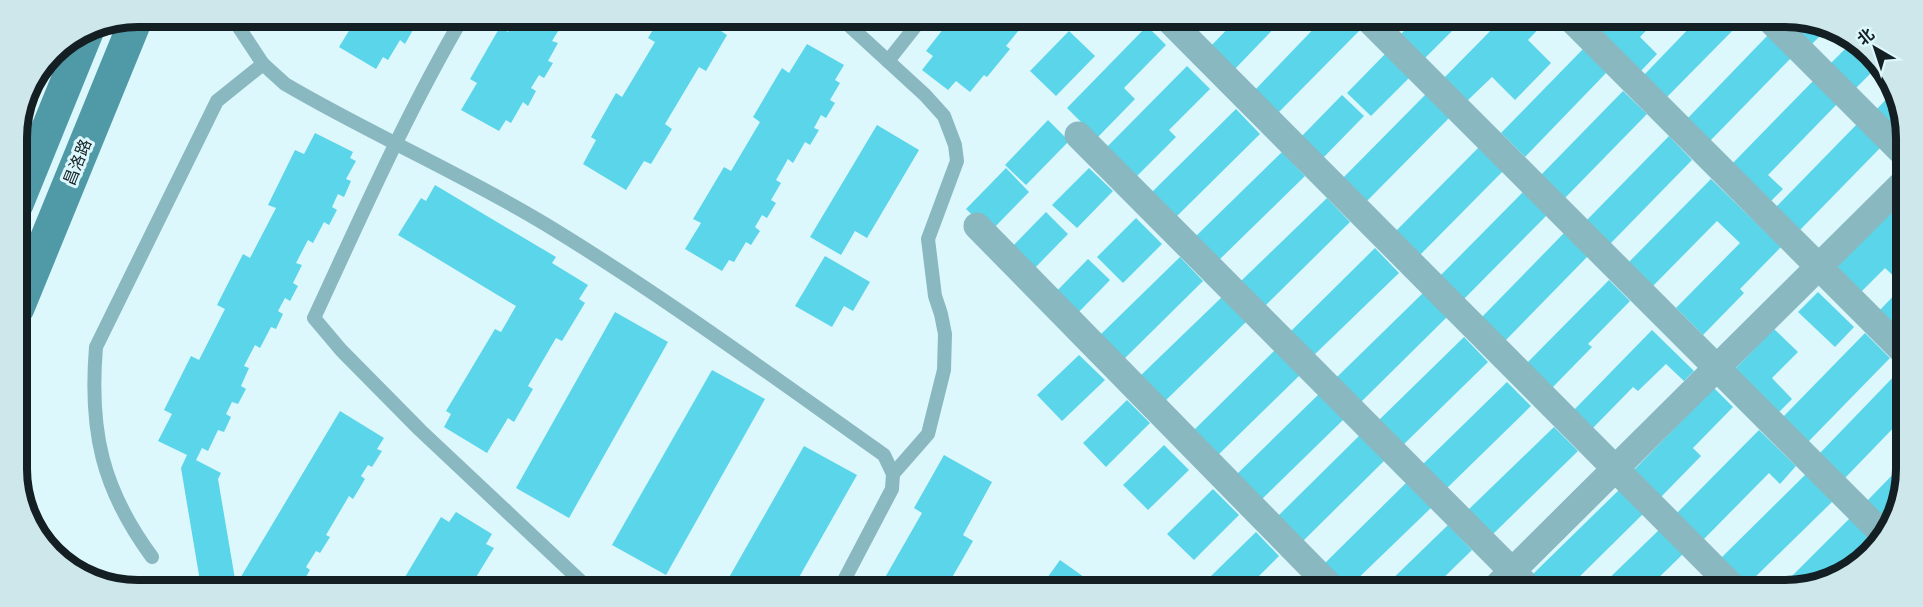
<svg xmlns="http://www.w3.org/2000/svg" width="1923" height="607" font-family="'Source Serif 4','Noto Sans SC',serif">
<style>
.building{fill:#5ad5ea}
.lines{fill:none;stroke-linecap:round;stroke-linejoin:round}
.lane{stroke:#89b8c1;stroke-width:14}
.street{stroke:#89b8c1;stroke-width:27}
.secondary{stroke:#509aa8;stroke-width:33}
.labels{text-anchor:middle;stroke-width:6;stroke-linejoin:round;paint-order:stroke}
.street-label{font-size:16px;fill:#131f22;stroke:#ddf8fd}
.rim{fill:none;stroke:#131f22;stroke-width:8}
</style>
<rect width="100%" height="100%" fill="#ddf8fd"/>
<g class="building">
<path d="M348 17H413L409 26 414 28 405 44 400 40 388 60 383 57 376 69 339 47 355 21Z"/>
<path d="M516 17 573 18 569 23 565 20 552 41 558 43 548 61 553 63 544 78 539 75 531 88 536 91 528 106 523 102 511 123 506 120 499 131 461 110 477 83 470 79 500 27 508 32Z"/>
<path d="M660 18H728L721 31 727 35 706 71 699 67 665 124 672 129 651 164 644 161 626 190 583 164 596 140 591 137 616 93 622 97 655 42 648 38Z"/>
<path d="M951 19H1028L1006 46 1010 49 987 77 984 75 970 92 956 81 948 90 922 70 933 56 926 51Z"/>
<path d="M1237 19H1283L1233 71 1209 48Z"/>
<path d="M1323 19 1351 20 1361 29 1276 115 1253 92Z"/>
<path d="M1415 20H1463L1424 59 1400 35Z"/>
<path d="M1501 20H1547L1528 40 1551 63 1515 100 1492 77 1467 101 1444 78Z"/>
<path d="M1611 20H1656L1640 37 1657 54 1640 72 1599 32Z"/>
<path d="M1697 20 1742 21 1667 97 1644 75Z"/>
<path d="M1787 21H1817L1828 28 1811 45Z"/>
<path d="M1147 26 1166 45 1124 88 1135 99 1097 138 1067 108Z"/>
<path d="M1069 31 1095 56 1056 96 1030 71Z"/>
<path d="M1768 35 1791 58 1709 142 1686 120Z"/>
<path d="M1852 42 1876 57 1880 64 1855 89 1830 64Z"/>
<path d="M807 44 844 65 835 80 840 83 830 100 835 103 826 118 821 115 814 128 819 130 810 145 805 142 793 163 788 159 776 180 781 183 771 200 776 203 767 218 762 215 755 227 760 231 751 245 746 242 734 262 729 260 722 271 685 249 701 223 693 219 724 167 731 171 760 122 753 117 782 68 789 73Z"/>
<path d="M1584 48 1608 71 1525 157 1501 133Z"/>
<path d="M1388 51 1412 75 1371 116 1347 93Z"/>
<path d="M1187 66 1210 89 1169 130 1176 137 1136 177 1106 148Z"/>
<path d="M1815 79 1839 102 1768 175 1783 189 1769 203 1730 166Z"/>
<path d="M1623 91 1647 114 1564 199 1540 176Z"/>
<path d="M1893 92 1904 114V131L1901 135 1876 110Z"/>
<path d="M1426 94 1449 118 1365 203 1341 180Z"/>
<path d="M1342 95 1364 116 1322 159 1300 138Z"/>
<path d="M1236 109 1260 134 1176 217 1152 192Z"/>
<path d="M1048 120 1069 141 1026 185 1005 165Z"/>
<path d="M1860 121 1884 144 1799 231 1775 208Z"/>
<path d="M877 125 919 150 867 238 855 231 841 255 810 237Z"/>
<path d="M315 133 353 152 350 158 356 161 346 179 351 181 344 197 338 194 332 207 337 210 329 225 324 222 313 243 308 240 296 263 302 265 293 283 298 286 290 301 285 298 278 311 283 314 276 329 271 327 260 348 255 345 244 366 249 368 241 386 246 389 238 404 232 402 226 414 231 417 224 432 218 430 208 451 202 448 196 460 221 473 218 479 236 585 240 587H201L181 468 187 455 158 441 172 414 164 410 191 356 199 360 225 309 217 305 243 254 250 258 276 208 268 205 295 150 304 154Z"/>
<path d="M1669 136 1692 160 1610 244 1586 221Z"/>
<path d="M1480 146 1504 170 1419 256 1395 232Z"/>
<path d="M1282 152 1305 176 1219 260 1196 236Z"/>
<path d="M1006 168 1029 192 990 232 966 209Z"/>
<path d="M1089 168 1113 191 1077 228 1052 205Z"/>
<path d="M1711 179 1781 247 1740 289 1744 293 1703 335 1676 308 1740 243 1717 221 1652 287 1628 263Z"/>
<path d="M435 185 556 257 552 263 588 285 579 299 585 303 562 341 556 338 528 386 533 389 514 422 508 418 487 453 444 427 451 414 446 411 495 329 501 332 516 306 398 235 421 198 426 201Z"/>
<path d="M1524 191 1548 214 1463 300 1439 277Z"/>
<path d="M1904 197 1903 281 1901 283 1885 268 1860 293 1834 268Z"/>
<path d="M1327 198 1350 222 1265 306 1241 281Z"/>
<path d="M1046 212 1068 234 1028 275 1006 253Z"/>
<path d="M1136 218 1162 244 1123 283 1097 257Z"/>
<path d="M1564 233 1588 256 1504 342 1480 319Z"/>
<path d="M1375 248 1399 273 1312 357 1289 333Z"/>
<path d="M825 256 870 282 853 311 844 306 832 327 795 306Z"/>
<path d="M1180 257 1203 281 1121 362 1097 338Z"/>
<path d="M1088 259 1110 280 1072 319 1050 298Z"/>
<path d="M1609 280 1630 301 1588 344 1592 347 1551 389 1526 364Z"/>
<path d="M1903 286V336L1878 312Z"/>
<path d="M1818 292 1854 327 1835 347 1798 312Z"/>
<path d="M1423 293 1447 317 1361 402 1337 377Z"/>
<path d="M1222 297 1246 322 1162 404 1137 379Z"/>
<path d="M615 312 668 342 569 518 516 488Z"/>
<path d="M1774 329 1798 352 1772 378 1792 399 1778 413 1734 370Z"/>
<path d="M1652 330 1694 371 1684 381 1666 364 1638 391 1633 387 1591 430 1572 412Z"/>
<path d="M1865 333 1890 358 1808 442 1783 417Z"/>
<path d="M1464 337 1488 362 1402 446 1378 421Z"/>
<path d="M1276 349 1301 374 1216 457 1192 432Z"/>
<path d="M1079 355 1105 380 1062 421 1037 395Z"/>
<path d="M1901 369 1903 418 1845 478 1820 453Z"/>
<path d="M712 370 765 399 666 575 612 545Z"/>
<path d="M1507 382 1531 406 1445 490 1421 466Z"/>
<path d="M1714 388 1733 407 1693 448 1701 456 1661 497 1634 470Z"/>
<path d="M1319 394 1344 419 1259 502 1235 476Z"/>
<path d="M1127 400 1150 423 1106 467 1083 443Z"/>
<path d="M340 411 384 438 377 449 382 451 372 467 368 465 361 476 365 479 353 499 349 496 326 535 330 537 320 553 316 551 306 567 310 570 300 587 296 585 295 587H250L239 580Z"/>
<path d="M1554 427 1578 451 1491 536 1467 511Z"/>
<path d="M1759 430 1796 466 1780 484 1769 473 1703 540 1676 514Z"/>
<path d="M1360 435 1385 460 1301 543 1276 518Z"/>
<path d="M1164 445 1189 470 1148 510 1123 485Z"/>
<path d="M804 446 857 475 793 588H723Z"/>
<path d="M944 455 992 482 963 535 973 541 946 588H879L922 513 914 508Z"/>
<path d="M1902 465V501L1888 522 1867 501Z"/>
<path d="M1807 473 1834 500 1747 585 1720 559Z"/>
<path d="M1408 481 1433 506 1348 588 1324 564Z"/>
<path d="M1213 489 1239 515 1194 560 1167 534Z"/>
<path d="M1620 489 1644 513 1566 590H1549L1533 574Z"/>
<path d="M456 512 492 534 486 544 494 548 470 587H410L413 582 405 577 441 517 449 522Z"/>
<path d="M1850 518 1874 543 1846 570 1793 590H1778Z"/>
<path d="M1448 525 1472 550 1432 589H1382Z"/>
<path d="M1660 529 1684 553 1646 590H1597Z"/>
<path d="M1256 532 1279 556 1246 589H1222L1210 577Z"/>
<path d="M1060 560 1101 589 1040 588Z"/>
<path d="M1299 576 1311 589H1285Z"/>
<path d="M1705 577 1718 590H1692Z"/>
</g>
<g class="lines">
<g class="lane">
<path d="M232 17 263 64 285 84C370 134 461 173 545 224 662 295 772 376 884 455L893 474 892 489 840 588"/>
<path d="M463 17C406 114 361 217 314 318L341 350 420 430 587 587"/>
<path d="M841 18 925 95 944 116 955 145 957 161 928 239 935 296 941 314 945 334 944 370 928 434 893 474"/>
<path d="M888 61 922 18"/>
<path d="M152 557C102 489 89 431 96 347L217 101 263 64"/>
</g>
<g class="street">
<path d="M1168 19 1736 590"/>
<path d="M1369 20 1881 532"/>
<path d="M1572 20 1903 351"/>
<path d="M1771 21 1904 154"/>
<path d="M1078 135 1531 590"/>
<path d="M977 226 1333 589"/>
<path d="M1493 590 1904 182"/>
</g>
<g class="secondary">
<path d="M17 204 89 27"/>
<path d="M18 308 137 17"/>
</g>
</g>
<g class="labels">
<g class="street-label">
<text transform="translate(77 162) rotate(-68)" y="6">昌洛路</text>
</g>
</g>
<path d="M0 0H1923V607H0ZM138 27H1785A111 111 0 0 1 1896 138V469A111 111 0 0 1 1785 580H138A111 111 0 0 1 27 469V138A111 111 0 0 1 138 27Z" fill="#cde7eb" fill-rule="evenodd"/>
<path class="rim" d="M138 27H1785A111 111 0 0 1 1896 138V469A111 111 0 0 1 1785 580H138A111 111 0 0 1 27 469V138A111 111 0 0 1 138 27Z"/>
<g transform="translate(1875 48) rotate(321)" stroke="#ddf8fd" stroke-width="4.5" paint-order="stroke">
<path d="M0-4.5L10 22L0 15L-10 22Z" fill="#131f22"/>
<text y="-9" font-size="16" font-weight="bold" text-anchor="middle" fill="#131f22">北</text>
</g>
</svg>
